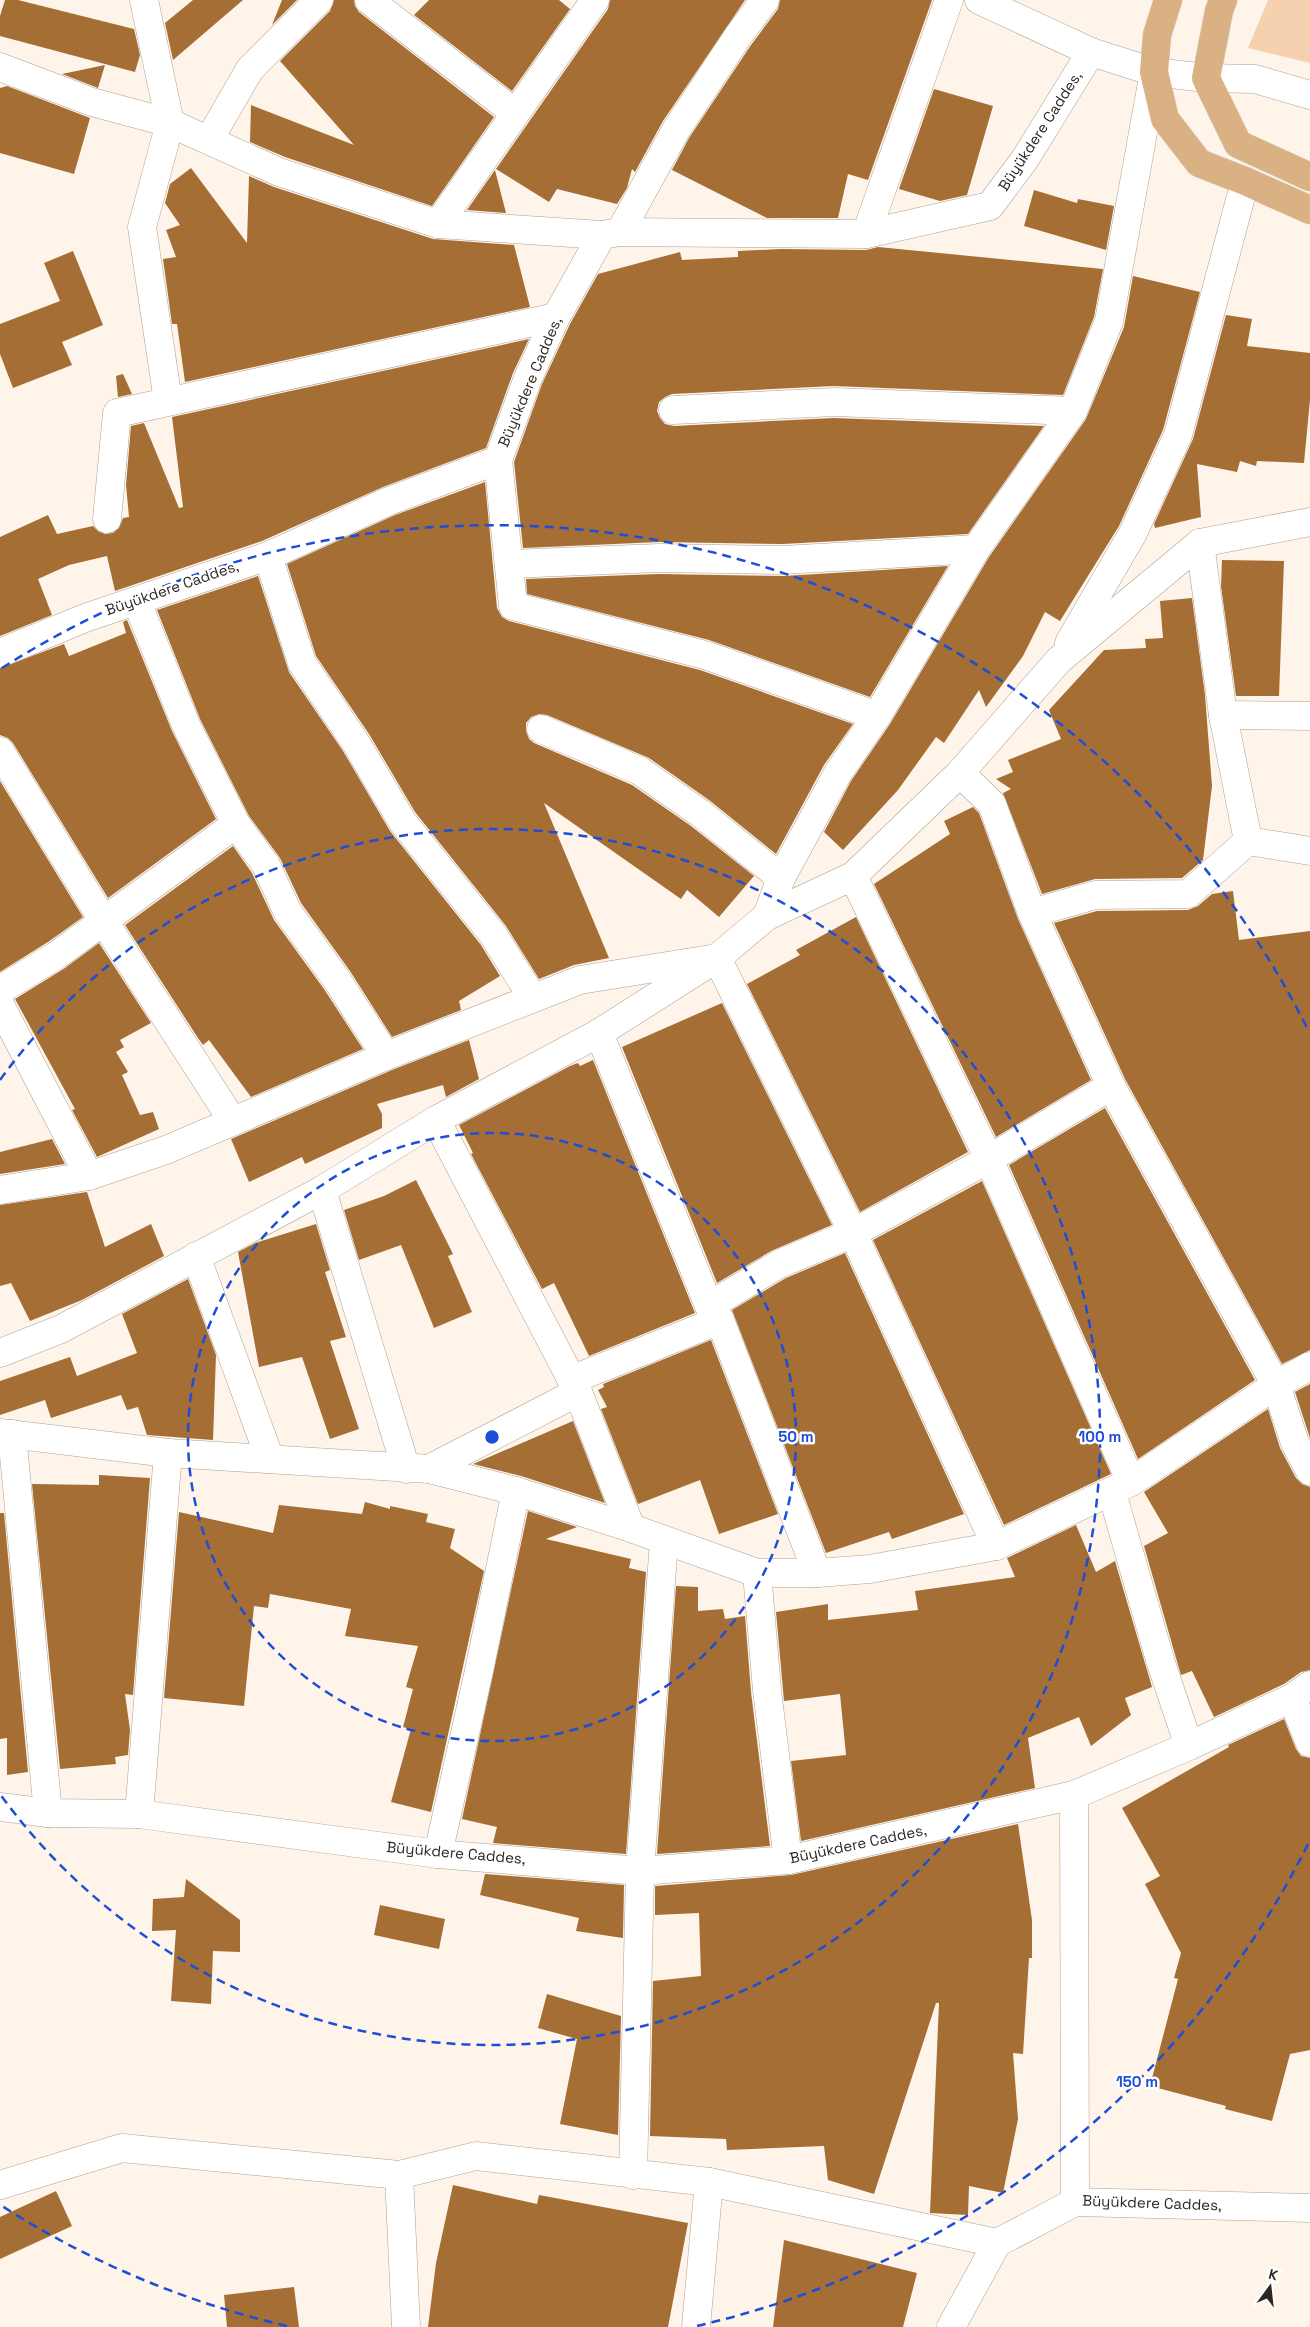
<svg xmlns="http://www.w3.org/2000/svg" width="1310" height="2327" font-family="'Space Grotesk',sans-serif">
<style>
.green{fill:#f5d1af}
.building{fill:#a46e34}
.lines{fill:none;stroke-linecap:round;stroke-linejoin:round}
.minor-casing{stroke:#aea195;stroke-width:29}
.major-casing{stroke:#d9d8d7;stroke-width:29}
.minor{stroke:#fff;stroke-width:28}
.major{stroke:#dab183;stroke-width:28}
.ring{fill:none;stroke:#1d4ed8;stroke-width:2.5;stroke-dasharray:9 6}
.labels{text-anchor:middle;stroke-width:5;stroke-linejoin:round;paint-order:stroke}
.street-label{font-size:15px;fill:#2c2722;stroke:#fff}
.centre{fill:#1d4ed8;stroke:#fff;stroke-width:2.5}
.ring-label{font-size:15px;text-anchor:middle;font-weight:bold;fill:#1d4ed8;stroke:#fff;stroke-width:5;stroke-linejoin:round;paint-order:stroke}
</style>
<rect width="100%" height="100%" fill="#fff4e9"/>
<path class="green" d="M1268 0H1310V63L1248 48Z"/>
<g class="building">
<path d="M5 0H18L134 29 140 55 135 72 0 36V16Z"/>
<path d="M193 0H243L173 60 165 23Z"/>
<path d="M282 0H297L272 25Z"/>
<path d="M334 0H354L355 6 359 12 494 117 432 206 285 157 250 142 251 105 354 145 280 61 330 11Z"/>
<path d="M429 0H559L570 9 512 91 414 15Z"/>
<path d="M610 0H745L663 121 635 172 632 169 627 188 617 204 557 189 549 202 496 169 608 9Z"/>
<path d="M780 0H932L868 180 848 174 838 218H767L672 170 689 138 751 45 778 9Z"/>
<path d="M105 65 98 88 62 74Z"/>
<path d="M7 86 90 118 74 174 0 153V88Z"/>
<path d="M934 89 993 106 967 195 940 201 899 189Z"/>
<path d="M191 168 247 243 249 176 274 187 433 239 514 245 530 307 185 382 177 324H172L163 259 176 257 166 230 180 225 165 203 170 184Z"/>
<path d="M495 170 506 213 467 210Z"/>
<path d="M1034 190 1077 203 1078 199 1114 206 1106 250 1024 226Z"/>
<path d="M878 247 1103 269 1094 317 1063 395 833 386 672 394 665 397 659 402 657 411 660 418 665 424 674 426 834 418 1044 426 968 534 783 544 659 542 523 548 514 462 542 384 570 324 598 274 680 252 682 260 738 257V251L781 249 866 250Z"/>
<path d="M73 251 103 325 62 342 72 365 13 388 0 354V324L60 301 44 263Z"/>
<path d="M1133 276 1200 292 1163 430 1119 526 1060 621 1045 612 1023 656 986 707 979 690 944 743 936 737 898 790 843 850 824 832 851 781 890 724 989 557 1086 419 1124 327Z"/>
<path d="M1226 315 1252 319 1247 346 1310 353V400L1304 463 1257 461 1256 466 1240 461 1237 472 1197 464 1201 517 1155 528 1154 524 1193 439Z"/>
<path d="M529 339 513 373 486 448 383 487 262 541 115 591 107 556 69 565 38 579 52 615 0 636V537L48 515 57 534 93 526 98 531 105 534 113 533 119 528 123 518 129 517 126 485 131 426 144 423 179 508 183 507 172 417Z"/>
<path d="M123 374 132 394 118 397 116 376Z"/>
<path d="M485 482 497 608 502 617 509 621 700 670 853 724 824 765 776 854 709 800 649 758 547 715 539 714 531 717 526 723V731L529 739 534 743 632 785 691 826 754 876 719 917 687 890 681 899 544 803 609 958 574 965 539 979 506 926 415 812 369 734 316 656 287 564 395 515Z"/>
<path d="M1222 560 1284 561 1279 696H1236L1221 586Z"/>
<path d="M948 566 870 697 709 640 527 594 526 579 659 574 784 576Z"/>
<path d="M258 576 289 672 343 751 390 831 481 945 500 976 459 1001 461 1010 392 1037 350 971 301 903 280 858 249 816 200 719 157 610Z"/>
<path d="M1192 598 1205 695 1212 786 1203 860 1182 878 1095 879 1042 894 1003 793 1011 789 996 779 1013 772 1008 760 1061 739 1049 710 1104 650 1146 648 1145 639 1163 638 1160 601Z"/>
<path d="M127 620 172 731 216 819 108 898 13 743 8 738 0 735V668L64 644 69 656 126 633 123 622Z"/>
<path d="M0 781 83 917 48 942 0 972Z"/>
<path d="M973 807 979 813 1018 919 1091 1080 996 1137 874 884 950 834 944 821Z"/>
<path d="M233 846 252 873 274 920 324 989 363 1049 251 1097 209 1040 203 1045 198 1038 125 925Z"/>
<path d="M1233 891 1239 940 1310 931V1350L1282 1364 1125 1079 1054 923 1097 911 1188 910 1198 906 1212 894Z"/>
<path d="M856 917 968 1152 860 1212 747 984 800 955 796 950Z"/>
<path d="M99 943 151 1023 120 1040 124 1047 116 1052 128 1072 122 1075 140 1115 153 1112 159 1129 97 1157 72 1110 75 1109 15 999 65 968Z"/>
<path d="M722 1003 832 1225 771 1251 717 1283 622 1047Z"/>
<path d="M469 1040 479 1079 446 1097 443 1085 377 1104 382 1114V1128L305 1164 302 1157 249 1182 231 1139 392 1070Z"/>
<path d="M593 1060 695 1313 589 1356 554 1283 542 1289 471 1154 473 1153 459 1125 570 1066 578 1063 580 1066Z"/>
<path d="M1105 1108 1255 1380 1138 1459 1009 1165Z"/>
<path d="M52 1139 65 1164 0 1174V1152Z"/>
<path d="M416 1180 453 1254 448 1256 472 1312 434 1328 401 1245 359 1260 344 1210 384 1196Z"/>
<path d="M982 1181 1111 1474 1004 1525 873 1240Z"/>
<path d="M87 1192 105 1247 151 1224 164 1256 82 1300 30 1321 11 1283 0 1286V1205Z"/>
<path d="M316 1224 330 1270 325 1272 346 1337 330 1341 359 1429 330 1439 302 1357 259 1367 238 1252 255 1243Z"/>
<path d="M845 1253 964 1514 892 1539 889 1532 826 1553 732 1310 786 1278Z"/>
<path d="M188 1279 216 1355 213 1440 147 1435 138 1407 127 1410 121 1395 51 1418 45 1400 0 1415V1381L70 1357 77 1376 137 1353 122 1314Z"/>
<path d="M711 1340 778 1514 719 1534 700 1480 638 1504 601 1409 607 1407 598 1390 604 1387 603 1384Z"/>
<path d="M1310 1384V1438L1295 1392Z"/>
<path d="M1268 1409 1280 1448 1296 1478 1302 1484 1310 1487V1670L1301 1672 1284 1684 1214 1717 1192 1671 1181 1675 1176 1658 1144 1546 1168 1533 1144 1492Z"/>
<path d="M573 1421 605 1503 521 1476 473 1464Z"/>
<path d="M99 1475 150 1478 133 1695 125 1694 130 1730 128 1755 115 1757 116 1764 60 1769 32 1484 99 1485Z"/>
<path d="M365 1502 390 1509V1506L428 1514 426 1522 455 1529 450 1548 484 1571 431 1812 391 1802 411 1729 403 1727 413 1689 406 1687 418 1646 345 1636 351 1609 270 1594 268 1608 254 1606 244 1706 164 1698 179 1512 273 1533 279 1505 362 1514Z"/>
<path d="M528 1511 577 1527 546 1539 631 1559 629 1568 646 1572 626 1854 493 1843 497 1827 462 1819Z"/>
<path d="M0 1513H4L28 1772 7 1775V1738L0 1739Z"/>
<path d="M1076 1525 1096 1572 1115 1561 1152 1687 1125 1698 1131 1715 1091 1746 1079 1717 1028 1738 1035 1788 801 1841 791 1761 846 1755 840 1694 784 1701 776 1612 828 1604V1620L918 1610 915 1591 1015 1577 1007 1558Z"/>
<path d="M676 1586 698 1587V1611L723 1609 725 1619 745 1616 751 1692 770 1846 657 1854Z"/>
<path d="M1284 1719 1296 1749 1301 1756 1310 1758V2050L1290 2054 1272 2121 1225 2109 1226 2106 1150 2086 1178 1979 1174 1978 1181 1953 1145 1884 1160 1876 1122 1808 1229 1747 1228 1745Z"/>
<path d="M1018 1824 1032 1920V1958H1029L1023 2054 1013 2053 1018 2119 1003 2193 969 2186 968 2215 930 2213 939 2003H936L874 2194 828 2180 824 2146 727 2150 726 2139 650 2136 653 1981 701 1976 699 1913 655 1915V1886L791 1875Z"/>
<path d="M485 1874 624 1885 623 1938 576 1931 579 1918 480 1895Z"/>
<path d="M186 1879 240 1920V1952L213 1951 211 2004 171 2001 176 1930 152 1931 153 1899 184 1897Z"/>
<path d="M380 1905 445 1919 439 1949 374 1935Z"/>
<path d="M547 1994 621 2016 618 2135 560 2124 577 2039 538 2028Z"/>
<path d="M453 2185 537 2204 539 2195 688 2223 668 2327H428L436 2263Z"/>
<path d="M56 2191 72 2226 0 2259V2217Z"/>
<path d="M784 2240 917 2273 903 2327H773Z"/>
<path d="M294 2287 299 2327H227L224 2295Z"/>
</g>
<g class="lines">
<defs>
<g id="minor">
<path d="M144 0 170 123 142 227 168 401"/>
<path d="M369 0 515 113"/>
<path d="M979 0 1091 52 1154 72 1206 78 1255 79 1310 95"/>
<path d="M0 67 92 102 170 123 279 172 438 224 602 235"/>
<path d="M209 140 250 69 319 0"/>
<path d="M438 224 595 0"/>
<path d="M620 232 676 130 738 36 765 0"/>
<path d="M866 234 949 0"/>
<path d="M673 410 834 402 1073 411"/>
<path d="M498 460 513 606 705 655 877 716"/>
<path d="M107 519 117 413 556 317"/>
<path d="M1200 543 1223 715 1248 841 1310 851"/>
<path d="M268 556 302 663 356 743 402 821 494 936 532 997"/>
<path d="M509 564 659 558 783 560 976 549"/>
<path d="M137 602 186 725 236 824 266 865 287 911 337 980 386 1056"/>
<path d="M1069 643 1133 533 1178 435 1245 181"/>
<path d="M0 653 85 618 268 556 389 501 498 460 528 378 556 317 602 235 620 232 866 234 990 206 1025 159 1091 52"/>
<path d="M1223 715 1310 716"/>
<path d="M541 729 640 771 700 813 781 878"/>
<path d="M0 751 103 920 232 1120"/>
<path d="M960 773 992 804 1032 913 1111 1086 1276 1385 1295 1443 1310 1471"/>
<path d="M853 876 989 1159 1131 1482"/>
<path d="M1032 913 1095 895 1188 894 1248 841"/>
<path d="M767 916 781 878 838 773 877 716 976 549 1073 411 1109 321 1154 72"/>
<path d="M0 990 57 955 236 824"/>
<path d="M0 1005 89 1176"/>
<path d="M599 1033 709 1306 720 1320 817 1573"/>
<path d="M436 1120 578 1392 631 1528"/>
<path d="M0 1190 89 1176 166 1150 386 1056 580 980 717 958 853 1233 996 1546"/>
<path d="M322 1190 406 1469"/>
<path d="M196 1256 270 1459"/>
<path d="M709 1306 779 1264 853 1233 989 1159 1111 1086"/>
<path d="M0 1353 61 1329 322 1190 436 1120 599 1033 717 958 767 916 853 876 960 773 1059 660 1200 543 1310 522"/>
<path d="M571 1380 720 1320"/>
<path d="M0 1433 168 1453 429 1469 516 1491 631 1528 757 1573H817L870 1569 996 1546 1131 1482 1276 1385 1310 1366"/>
<path d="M12 1434 48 1813"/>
<path d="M429 1469 578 1392"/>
<path d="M1112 1493 1161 1663 1189 1746"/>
<path d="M757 1573 767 1690 788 1860"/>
<path d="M1292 1698 1310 1743"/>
<path d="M1074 1795 1189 1746 1292 1698 1310 1685"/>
<path d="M0 1807 48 1813 139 1814 438 1854 640 1871 788 1860 1074 1795 1075 2202 1310 2208"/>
<path d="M139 1814 168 1453"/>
<path d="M438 1854 479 1671 516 1491"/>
<path d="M399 2175 406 2327"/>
<path d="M633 2175 640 1871 664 1541"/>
<path d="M0 2185 122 2148 399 2175 476 2156 709 2182 997 2243 1075 2202"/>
<path d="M696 2327 709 2182"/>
<path d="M951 2327 997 2243"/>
</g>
<g id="major">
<path d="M1168 0 1157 35 1154 72 1165 119 1199 163 1245 181 1310 210"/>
<path d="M1223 0 1219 11 1206 78 1238 144 1310 177"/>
</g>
</defs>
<use href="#minor" class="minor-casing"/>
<use href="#major" class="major-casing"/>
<use href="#minor" class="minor"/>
<use href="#major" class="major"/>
</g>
<g class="ring">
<circle cx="492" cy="1437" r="304"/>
<path d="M0 1080A608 608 0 1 1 0 1794"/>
<path d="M1308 1844A912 912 0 0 1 697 2326M287 2326A912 912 0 0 1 2 2206M2 668A912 912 0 0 1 1308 1030"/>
</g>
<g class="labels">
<g class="street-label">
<text transform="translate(1040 131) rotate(-57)" y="5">Büyükdere Caddes,</text>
<text transform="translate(530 382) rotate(-67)" y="5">Büyükdere Caddes,</text>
<text transform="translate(172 588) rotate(-19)" y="5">Büyükdere Caddes,</text>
<text transform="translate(858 1844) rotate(-12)" y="5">Büyükdere Caddes,</text>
<text transform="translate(456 1853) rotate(5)" y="5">Büyükdere Caddes,</text>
<text transform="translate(1152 2203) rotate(2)" y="5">Büyükdere Caddes,</text>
</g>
</g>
<circle cx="492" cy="1437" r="8" class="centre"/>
<g class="ring-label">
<text x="796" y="1442">50 m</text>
<text x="1100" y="1442">100 m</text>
<text x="1137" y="2087">150 m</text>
</g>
<g transform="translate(1270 2287) rotate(15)" stroke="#ffffff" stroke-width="4" paint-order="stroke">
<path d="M0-4L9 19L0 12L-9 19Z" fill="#2c2722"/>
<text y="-8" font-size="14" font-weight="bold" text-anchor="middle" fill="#2c2722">K</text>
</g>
</svg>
